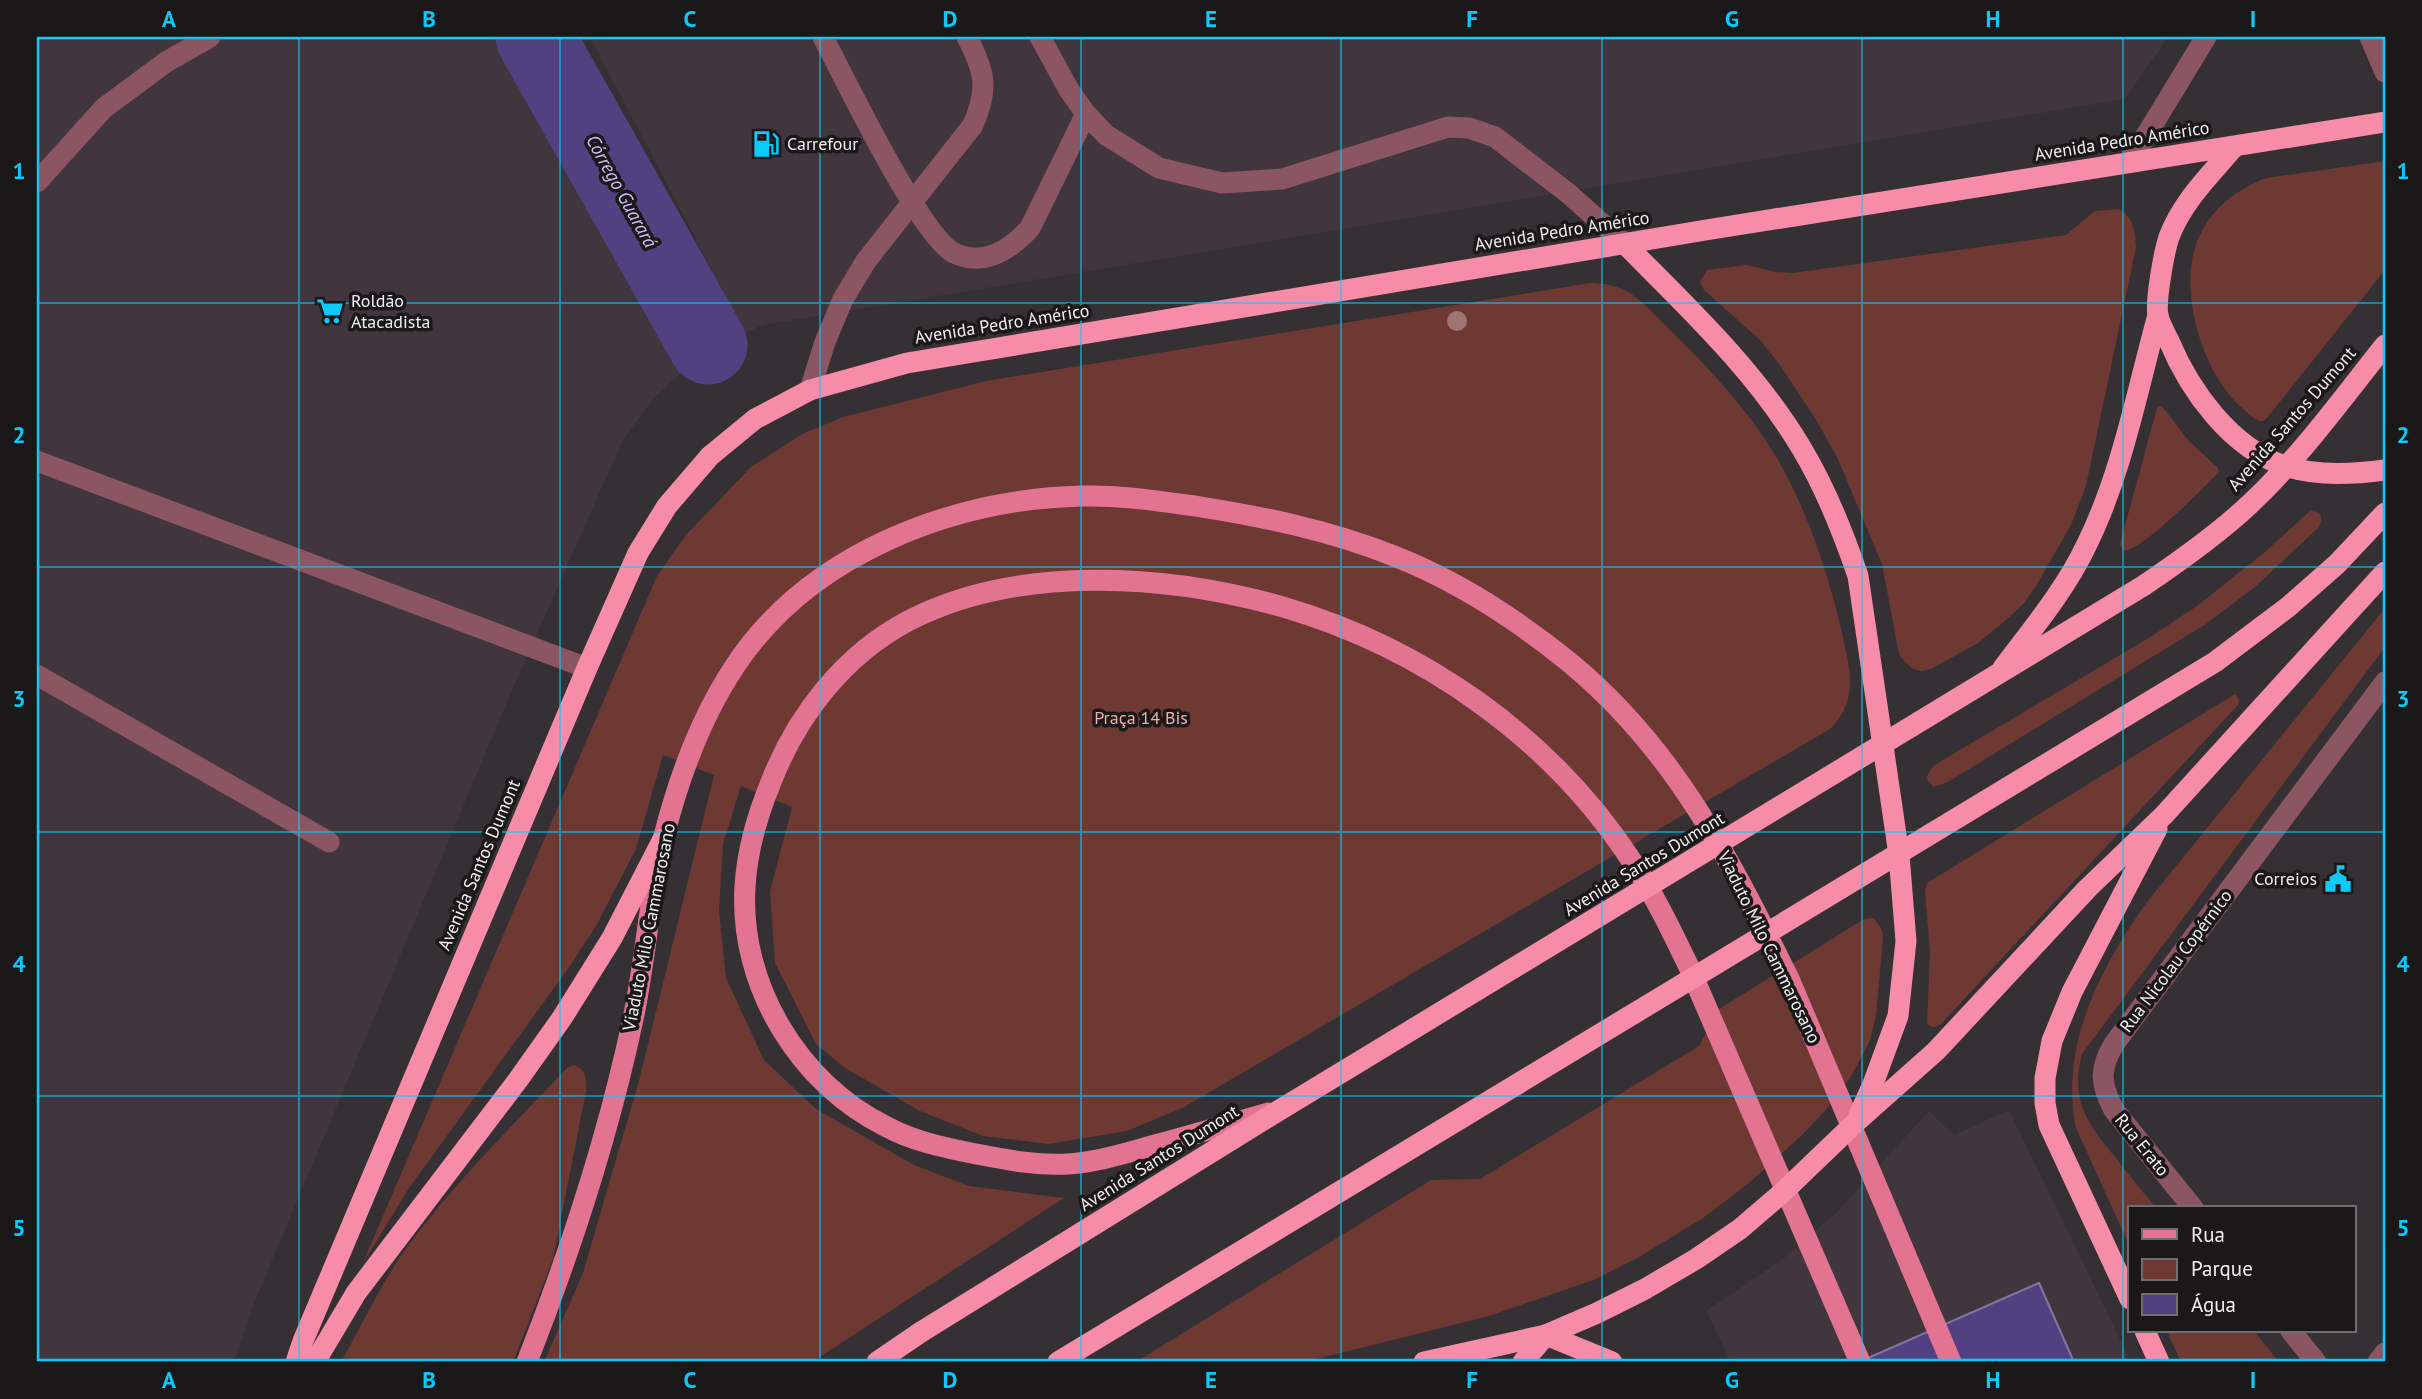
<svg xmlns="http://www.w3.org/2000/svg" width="2422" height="1399" font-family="'PT Sans',sans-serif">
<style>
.built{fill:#41363d}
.green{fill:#6e3933}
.water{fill:#524181;stroke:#8275a2;stroke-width:2}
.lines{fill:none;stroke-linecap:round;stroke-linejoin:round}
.river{stroke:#524181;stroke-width:79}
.minor{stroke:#8b5562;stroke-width:21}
.major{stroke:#e27492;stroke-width:21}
.highway{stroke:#f68ca7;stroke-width:21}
.tree{fill:#9d7672}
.grid{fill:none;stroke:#0bcafa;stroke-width:2;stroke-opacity:0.55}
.labels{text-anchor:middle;stroke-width:7;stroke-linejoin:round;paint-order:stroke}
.street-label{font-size:18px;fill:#f1eef0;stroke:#1b181a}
.poi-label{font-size:18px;fill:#f1eef0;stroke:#1b181a;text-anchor:start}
.park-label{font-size:18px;fill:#f2afa6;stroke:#1b181a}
.water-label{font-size:19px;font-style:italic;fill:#ccc1fb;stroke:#1b181a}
.neatline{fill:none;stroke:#0bcafa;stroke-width:2.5}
.grid-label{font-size:23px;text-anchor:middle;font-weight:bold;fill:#0bcafa}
</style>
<rect width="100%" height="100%" fill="#353033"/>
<g class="built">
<path d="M37 37H496L629 252 645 291 685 369 652 400 623 440 512 690 252 1308 234 1362H37Z"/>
<path d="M590 37H2168L2125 99 763 325 745 333Z"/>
<path d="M2009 1110 2131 1362H1731L1706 1311 1783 1259 1838 1211 1929 1111 1954 1135Z"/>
</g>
<g class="green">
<path d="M2385 161V270L2267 418 2263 421C2254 421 2248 413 2241 407 2202 373 2176 286 2199 237 2213 207 2236 190 2266 178Z"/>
<path d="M2119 209C2134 218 2135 231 2136 247L2086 486 2071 525 2037 584 2024 603 2005 621 1978 643 1931 669 1921 671 1913 669 1903 660 1899 654 1882 564 1837 457 1815 418 1780 365 1759 339 1704 290 1700 282 1707 270 1746 265 1776 272 1793 273 2066 235 2095 211Z"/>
<path d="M1590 283C1603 283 1614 285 1626 291 1641 299 1654 314 1666 326 1707 366 1749 410 1778 460 1807 510 1828 573 1841 629 1845 648 1851 667 1850 686 1849 704 1842 716 1830 729L1184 1107 1127 1131 1049 1144 983 1136 920 1111 845 1068 816 1044 775 963 770 892 792 807 741 786 723 844 719 911 726 978 764 1060 816 1109 914 1165 969 1186 1064 1198 812 1362H544L583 1273 619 1149 639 1081 714 775 663 755 636 849 596 926 570 966 409 1188 362 1265 657 576 685 536 751 467 802 434 843 417 986 381Z"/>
<path d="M2159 406H2162L2188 440 2218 468 2219 472C2201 490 2145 548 2124 551L2120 544 2157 408Z"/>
<path d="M2310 511C2322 512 2324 518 2318 528L2256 586 2206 624 1948 782 1934 787 1928 781 1927 776 1933 766 2152 636 2197 606 2266 551Z"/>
<path d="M2385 608V647L2082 1054C2070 1101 2087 1122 2115 1157 2128 1174 2142 1191 2156 1208H2130V1247L2076 1128C2059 1046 2101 966 2147 902Z"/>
<path d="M2235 694 2239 699 2238 705 1941 1024C1935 1028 1932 1028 1927 1024L1930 952 1925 891 1927 883Z"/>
<path d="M1874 918 1882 930 1883 938 1876 1016 1869 1043 1850 1078 1825 1111 1800 1137 1749 1183 1703 1218 1639 1257 1596 1279 1489 1316 1304 1362H1136L1431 1180 1480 1179 1699 1046 1719 1009 1864 919Z"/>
<path d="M574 1065C586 1070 587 1078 586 1091L553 1259 513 1362H341C361 1327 379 1288 402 1254 450 1187 510 1128 567 1068Z"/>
<path d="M2167 1331H2254L2279 1362H2181Z"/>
</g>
<path class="water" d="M2039 1283 2074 1362H1859Z"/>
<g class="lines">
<path class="river" d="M535 37 708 345"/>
<g class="minor">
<path d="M823 37C844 77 921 237 954 253 984 267 1010 250 1030 228L1086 114"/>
<path d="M1040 37 1069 90 1086 114 1106 135 1159 168 1222 183 1282 179 1448 127 1469 128 1495 137 1569 194 1625 244"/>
<path d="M2370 37 2385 72"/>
<path d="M2130 162 2206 37"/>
<path d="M37 182 104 108 166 62 210 37"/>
<path d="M810 390 825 342 843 299 866 261 973 125C989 88 985 72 967 37"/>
<path d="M37 461 587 668"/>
<path d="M37 675 329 842"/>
<path d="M2193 1208 2114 1110C2100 1084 2099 1069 2114 1044L2385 682"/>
<path d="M2291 1331 2316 1362"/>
<path d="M2378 1362 2385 1353"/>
</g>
<g class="major">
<path d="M1268 1113C1230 1124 1192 1135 1155 1145 1126 1153 1098 1162 1068 1164 1035 1166 1003 1159 971 1153 942 1147 913 1141 887 1127 799 1084 739 985 745 887 747 850 757 816 771 782 797 715 844 655 908 621 1018 564 1167 574 1283 607 1424 648 1553 739 1633 863 1655 896 1672 932 1689 967L1860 1362"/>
<path d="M527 1362C571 1250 608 1137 633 1019 646 959 649 896 664 836 679 777 701 717 735 666 809 554 952 499 1082 496 1120 495 1158 501 1195 506 1264 517 1329 530 1394 556 1458 581 1516 619 1569 662 1675 749 1731 861 1790 981L1951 1362"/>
</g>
<g class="highway">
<path d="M2234 147C2210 175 2182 202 2169 237 2164 252 2155 302 2158 316 2160 324 2165 333 2169 341 2190 391 2231 448 2285 466 2314 476 2355 474 2385 470"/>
<path d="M1625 244C1688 308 1756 371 1802 449 1826 489 1843 532 1858 576L1899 855 1906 941 1898 1016 1873 1084 1859 1115"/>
<path d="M2003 668C2033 628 2066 589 2087 544 2122 473 2137 391 2158 315"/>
<path d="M2130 1299 2049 1125 2045 1103V1078L2052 1041 2072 992 2157 829"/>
<path d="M2145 1331 2159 1362"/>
<path d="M1546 1335 1612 1362"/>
<path d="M296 1362 303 1341 587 668 638 553 667 506 710 456 755 419 810 390 907 363 1706 230 2385 122"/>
<path d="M315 1362 356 1293 518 1080 562 1018 612 938 663 839"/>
<path d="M877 1362 921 1332 1278 1111 2143 586C2180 561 2217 535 2250 504 2300 457 2342 399 2385 345"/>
<path d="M1058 1362 2215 662 2288 607 2337 564 2385 513"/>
<path d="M1424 1362 1546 1335 1597 1313 1645 1289 1696 1259 1740 1229 1782 1193 1855 1123 1936 1051 2087 889 2164 815 2385 572"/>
<path d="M1523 1362 1546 1335"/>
</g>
</g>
<circle class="tree" cx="1457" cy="321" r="10"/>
<path class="grid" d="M299 37V1362M560 37V1362M820 37V1362M1081 37V1362M1341 37V1362M1602 37V1362M1862 37V1362M2123 37V1362M37 303H2385M37 567H2385M37 832H2385M37 1096H2385"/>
<defs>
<symbol id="fuel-bare" viewBox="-9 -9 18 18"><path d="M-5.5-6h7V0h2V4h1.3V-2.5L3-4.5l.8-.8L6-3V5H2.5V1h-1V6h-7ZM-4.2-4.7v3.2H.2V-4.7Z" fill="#0bcafa" stroke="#1b181a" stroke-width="2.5" paint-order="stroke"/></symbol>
<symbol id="supermarket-bare" viewBox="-9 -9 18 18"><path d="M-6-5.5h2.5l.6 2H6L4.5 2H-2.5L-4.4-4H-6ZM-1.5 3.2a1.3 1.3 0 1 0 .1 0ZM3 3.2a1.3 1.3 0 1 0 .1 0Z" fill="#0bcafa" stroke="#1b181a" stroke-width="2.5" paint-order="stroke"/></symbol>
<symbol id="civic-bare" viewBox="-9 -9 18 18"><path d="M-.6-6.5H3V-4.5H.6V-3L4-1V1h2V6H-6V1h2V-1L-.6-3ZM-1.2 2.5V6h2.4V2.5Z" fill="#0bcafa" stroke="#1b181a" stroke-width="2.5" paint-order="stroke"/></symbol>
</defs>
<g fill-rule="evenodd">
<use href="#fuel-bare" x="747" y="125" width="38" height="38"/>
<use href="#supermarket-bare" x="311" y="292" width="38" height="38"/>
<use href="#civic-bare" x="2319" y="860" width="38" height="38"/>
</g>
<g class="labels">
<g class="street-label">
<text transform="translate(2122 141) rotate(-9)" y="6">Avenida Pedro Américo</text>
<text transform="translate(1562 231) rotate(-9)" y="6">Avenida Pedro Américo</text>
<text transform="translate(1002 324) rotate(-9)" y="6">Avenida Pedro Américo</text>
<text transform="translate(2292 419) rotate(-49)" y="6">Avenida Santos Dumont</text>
<text transform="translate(1644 864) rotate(-31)" y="6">Avenida Santos Dumont</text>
<text transform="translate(479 865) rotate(-67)" y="6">Avenida Santos Dumont</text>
<text transform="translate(649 927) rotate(-79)" y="6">Viaduto Milo Cammarosano</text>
<text transform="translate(1769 947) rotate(64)" y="6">Viaduto Milo Cammarosano</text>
<text transform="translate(2176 961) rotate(-53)" y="6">Rua Nicolau Copérnico</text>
<text transform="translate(2142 1145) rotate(51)" y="6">Rua Erato</text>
<text transform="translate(1159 1158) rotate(-32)" y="6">Avenida Santos Dumont</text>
</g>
<g class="poi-label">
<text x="787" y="150">Carrefour</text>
<text x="351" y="307">Roldão<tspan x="351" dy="21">Atacadista</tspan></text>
<text x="2317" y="885" text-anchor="end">Correios</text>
</g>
<g class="park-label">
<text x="1141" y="724">Praça 14 Bis</text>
</g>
<g class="water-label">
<text transform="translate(622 191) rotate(61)" y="7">Córrego Guarará</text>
</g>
</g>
<rect width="2422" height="1399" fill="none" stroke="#1b181a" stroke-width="77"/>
<rect x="2128" y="1206" width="228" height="126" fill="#1b181a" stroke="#716e70" stroke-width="2"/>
<rect x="2142" y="1229" width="35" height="10" fill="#e27492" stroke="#716e70" stroke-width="2"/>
<text x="2191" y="1242" font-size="21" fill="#f1eef0">Rua</text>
<rect x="2142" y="1259" width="35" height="21" fill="#6e3933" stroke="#716e70" stroke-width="2"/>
<text x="2191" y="1276" font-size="21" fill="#f1eef0">Parque</text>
<rect x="2142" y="1294" width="35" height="21" fill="#524181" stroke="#716e70" stroke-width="2"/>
<text x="2191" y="1312" font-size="21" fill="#f1eef0">Água</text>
<rect x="38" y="38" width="2346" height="1322" class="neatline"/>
<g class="grid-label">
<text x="169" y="27">A</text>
<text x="429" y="27">B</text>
<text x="690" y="27">C</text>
<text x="950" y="27">D</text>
<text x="1211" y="27">E</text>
<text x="1472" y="27">F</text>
<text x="1732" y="27">G</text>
<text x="1993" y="27">H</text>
<text x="2253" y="27">I</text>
<text x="19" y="179">1</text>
<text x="2403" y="179">1</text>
<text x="19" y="443">2</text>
<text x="2403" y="443">2</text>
<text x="19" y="707">3</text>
<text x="2403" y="707">3</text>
<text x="19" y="972">4</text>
<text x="2403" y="972">4</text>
<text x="19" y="1236">5</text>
<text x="2403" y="1236">5</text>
<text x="169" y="1388">A</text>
<text x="429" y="1388">B</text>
<text x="690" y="1388">C</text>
<text x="950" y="1388">D</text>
<text x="1211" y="1388">E</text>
<text x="1472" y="1388">F</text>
<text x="1732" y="1388">G</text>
<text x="1993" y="1388">H</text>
<text x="2253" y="1388">I</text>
</g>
</svg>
